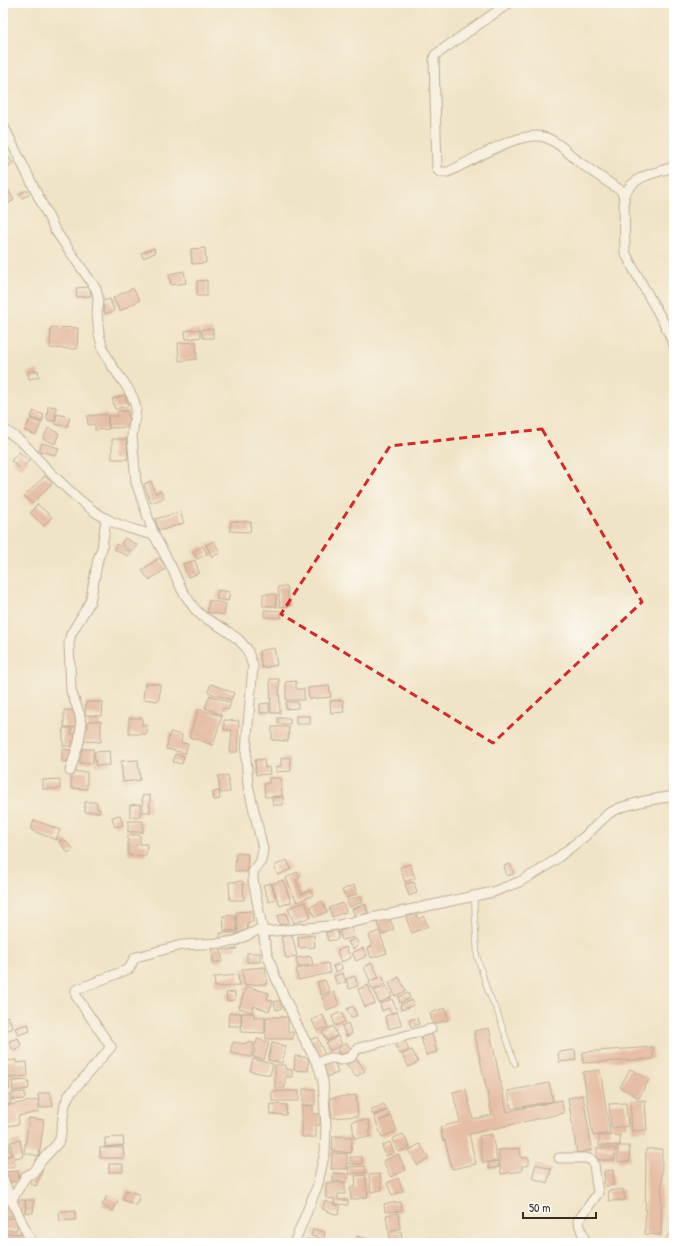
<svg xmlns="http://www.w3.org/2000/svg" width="677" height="1246" font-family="'Patrick Hand',sans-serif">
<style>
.building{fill:#da917e}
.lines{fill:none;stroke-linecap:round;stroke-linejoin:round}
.lane-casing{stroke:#7a6b59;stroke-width:6}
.street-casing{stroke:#7a6b59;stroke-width:11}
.secondary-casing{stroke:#7a6b59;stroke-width:15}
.lane{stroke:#fff;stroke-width:4.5}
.street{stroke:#fff;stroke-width:9}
.secondary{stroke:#fbe6c4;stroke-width:13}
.marked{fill:none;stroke:#d62828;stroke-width:3;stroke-dasharray:8 5;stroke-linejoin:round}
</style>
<rect width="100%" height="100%" fill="#fff"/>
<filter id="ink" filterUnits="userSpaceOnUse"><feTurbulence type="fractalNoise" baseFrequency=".025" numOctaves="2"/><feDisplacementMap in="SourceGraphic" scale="8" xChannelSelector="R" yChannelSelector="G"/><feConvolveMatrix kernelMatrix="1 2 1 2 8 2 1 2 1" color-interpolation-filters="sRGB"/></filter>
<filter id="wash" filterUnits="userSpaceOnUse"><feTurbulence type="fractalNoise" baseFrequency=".012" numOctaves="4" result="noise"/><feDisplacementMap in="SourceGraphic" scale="16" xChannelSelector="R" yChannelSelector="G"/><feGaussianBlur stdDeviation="0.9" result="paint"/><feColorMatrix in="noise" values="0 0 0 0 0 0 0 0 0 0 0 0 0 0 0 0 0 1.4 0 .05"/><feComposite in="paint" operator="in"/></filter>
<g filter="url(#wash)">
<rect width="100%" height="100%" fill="#f0e4c6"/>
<g id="blocks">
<g class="building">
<path d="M9 157 13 164 7 167 4 160Z"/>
<path d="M4 183 14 200 3 207V184Z"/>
<path d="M27 190 29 195 22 198 19 194Z"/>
<path d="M154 248 155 253 143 258 141 253Z"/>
<path d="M205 248 206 263 192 264 191 249Z"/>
<path d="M184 271 186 283 171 285 169 274Z"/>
<path d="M207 280V296H197V281Z"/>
<path d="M90 287 91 296 77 297 76 288Z"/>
<path d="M133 288 140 300 120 311 113 298Z"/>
<path d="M110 299 114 311 105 314 102 301Z"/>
<path d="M51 327 78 328 77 349 50 348Z"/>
<path d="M200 329 201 337 186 339 185 331Z"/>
<path d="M202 329H213V338H203Z"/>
<path d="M196 342 197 359 179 361 178 343Z"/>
<path d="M38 370 39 377 29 379 28 372Z"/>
<path d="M125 395 128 406 115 409 112 399Z"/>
<path d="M48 406 56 407 55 421 47 420Z"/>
<path d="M33 411 44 415 42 422 31 418Z"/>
<path d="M117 411H128L129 427 109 428 108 416H118Z"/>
<path d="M57 414 70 417 67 427 55 424Z"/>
<path d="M107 414 109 429 95 430V424L88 425 87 416Z"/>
<path d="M30 419 41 423 36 435 25 431Z"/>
<path d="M48 428 59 433 55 444 43 439Z"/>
<path d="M112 439H127L128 459H112Z"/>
<path d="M42 443 59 448 56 455 39 451Z"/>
<path d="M19 452 29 461 21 469 11 461Z"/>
<path d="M45 476 52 483 32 504 24 496Z"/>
<path d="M151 481 155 493 161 491 164 498 151 503 144 484Z"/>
<path d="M37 504 52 517 44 526 30 513Z"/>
<path d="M180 512 184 523 159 531 155 519Z"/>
<path d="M231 521 251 522 250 532 230 531Z"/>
<path d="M125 538 137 545 133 551 121 544Z"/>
<path d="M214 541 220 553 212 557 206 545Z"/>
<path d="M116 544 131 552 128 556 114 549Z"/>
<path d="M203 546 207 554 197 559 193 551Z"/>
<path d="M159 558 167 568 149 580 142 570Z"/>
<path d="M195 560 199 573 188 577 183 564Z"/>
<path d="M287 586 289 606 280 607 278 587Z"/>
<path d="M218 590 230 592 228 601 216 599Z"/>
<rect x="263" y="594" width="13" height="12"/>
<path d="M209 600 226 604 224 615 207 612Z"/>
<path d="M264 610 281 611V618L264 617Z"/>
<path d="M274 648 277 665 262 668 259 651Z"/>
<path d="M270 679H279L280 713H271Z"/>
<path d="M296 681V689H304V700H286V682Z"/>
<path d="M145 683 160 684 159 701 143 699Z"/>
<path d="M211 684 234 693 231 700 208 692Z"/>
<path d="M329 686 331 697 309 699 308 688Z"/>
<path d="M210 695 231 703 228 710 223 708 220 714 205 708Z"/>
<path d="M343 700 344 712 331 713 330 701Z"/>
<path d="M86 702H103L102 716 85 715Z"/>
<path d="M286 702H298V708L286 709Z"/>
<path d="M269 703V713H260V704Z"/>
<path d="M198 709 222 716 213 745 189 737Z"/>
<path d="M64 710 78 711V727H64Z"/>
<rect x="296" y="716" width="14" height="8"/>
<path d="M129 718H142V725H147V734H129Z"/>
<rect x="278" y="718" width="12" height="6"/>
<path d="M224 720 239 721 237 752H230L232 730H224Z"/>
<path d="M88 721H101V742L84 741V727L88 728Z"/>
<path d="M272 727H289L288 741 272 740Z"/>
<path d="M63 728H72L71 734H77V741H72V746H63Z"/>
<path d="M170 732 182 735 181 743 188 744 185 753 166 749Z"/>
<path d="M62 749 73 750 72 761H62Z"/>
<rect x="80" y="749" width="13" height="14"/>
<path d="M109 751 110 765 96 766 94 752Z"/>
<path d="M175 754 184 756 182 764 173 762Z"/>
<path d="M290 757 291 771 276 772V767L281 766V758Z"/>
<path d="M264 759 265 768 269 767 270 774 256 775 255 760Z"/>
<path d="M138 760 140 780 123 782 121 761Z"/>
<path d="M71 772H87V789L71 788Z"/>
<path d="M228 775 230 792 220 793 218 776Z"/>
<path d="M269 778H281L282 796 265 797 264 784 269 783Z"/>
<path d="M60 779V789H43V780Z"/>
<path d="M219 791 220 799 214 800 213 792Z"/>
<path d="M150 795V812H143L142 796Z"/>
<path d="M283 797V805H273L272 798Z"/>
<path d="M85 802H97V809H100V812H85Z"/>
<path d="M140 804V817H130V805Z"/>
<path d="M120 815 123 825 115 827 112 817Z"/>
<path d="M34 820 60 830 56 840 31 830Z"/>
<rect x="128" y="821" width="15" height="11"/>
<path d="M128 835H140V844H147L146 856 128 855Z"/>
<path d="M64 839 73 849 68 853 59 842Z"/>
<path d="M236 853 248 854 247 872 235 871Z"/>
<path d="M287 860 291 869 278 875 274 866Z"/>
<path d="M410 864 415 878 405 882 400 867Z"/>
<path d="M510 864 514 874 507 876 504 866Z"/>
<path d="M297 872 300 878 296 880 302 894 310 890 313 895 297 902 286 878Z"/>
<path d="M283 880 291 902 280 906 272 884Z"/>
<path d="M243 881 244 900H230L229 882Z"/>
<path d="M414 882 417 893 409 896 405 884Z"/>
<path d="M271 883 276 899 269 902 263 885Z"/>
<path d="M354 885 357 894 346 898 342 890Z"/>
<path d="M361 896 363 902 349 907 347 901Z"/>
<path d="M322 901 327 912 315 917 310 907Z"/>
<path d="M305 902 311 917 294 923 288 908Z"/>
<path d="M343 903 346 912 332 917 329 908Z"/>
<path d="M365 904 368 913 355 917 352 909Z"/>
<path d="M252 911 253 922 247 923 248 933 238 934 236 912Z"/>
<path d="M286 913 289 922 280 925 277 916Z"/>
<path d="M416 914 418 919 423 916 428 926 412 933 406 918Z"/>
<path d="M235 915 237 930 224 931 223 916Z"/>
<path d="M389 917 394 929 383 935 377 923Z"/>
<path d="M351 927 354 937 342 940 339 931Z"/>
<path d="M337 930 338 939 328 941 326 932Z"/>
<path d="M379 931 387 953 371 958 368 948 372 946 369 935Z"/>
<path d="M236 932V939L220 940V933Z"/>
<path d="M292 935 297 956 286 958 281 937Z"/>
<path d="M314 935 315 947 299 948 298 937Z"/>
<path d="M355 938 359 945 353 949 348 942Z"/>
<path d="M236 945 237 949 223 950V946Z"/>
<path d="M212 947H221L222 962H213Z"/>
<path d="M346 947 351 958 341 962 337 951Z"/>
<path d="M363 948 367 956 356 961 352 953Z"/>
<rect x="247" y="953" width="13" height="9"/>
<path d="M311 956 313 965 298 967 296 958Z"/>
<path d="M328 963 330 973 298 980 296 969Z"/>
<path d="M372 963 379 977 370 981 364 967Z"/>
<path d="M341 964 342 969 335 972 333 966Z"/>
<path d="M265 967 267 984 244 985 242 969Z"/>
<path d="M343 973 346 982 337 985 334 976Z"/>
<path d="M238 975 239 986 215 987 214 977Z"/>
<path d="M355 976 358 986 349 989 346 979Z"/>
<path d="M382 976 386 984 373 990 369 982Z"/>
<path d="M399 977 406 991 395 996 389 983Z"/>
<path d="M325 980 330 992 321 995 317 982Z"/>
<path d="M368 985 375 1003 365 1007 358 989Z"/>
<path d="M246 986 269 993 267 999 273 1001 269 1011 254 1006 252 1012 239 1008Z"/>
<path d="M387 986 392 997 379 1003 374 991Z"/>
<path d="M235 992V1000L227 1001 226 993Z"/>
<path d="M334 992 339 1005 327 1010 322 997Z"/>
<path d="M408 993 410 998 400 1003 398 997Z"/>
<path d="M392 999 397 1011 391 1013 389 1008 382 1011 380 1004Z"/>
<path d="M279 1000 282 1008 276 1010 274 1002Z"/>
<path d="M412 1000 414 1005 401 1010 400 1005Z"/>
<path d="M353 1006 357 1015 351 1018 347 1009Z"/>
<path d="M445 1008 448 1020 433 1024 430 1013Z"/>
<path d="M342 1012 345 1022 335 1026 332 1016Z"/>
<path d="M397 1012 402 1025 389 1029 385 1016Z"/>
<path d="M229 1013H241V1026H228Z"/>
<path d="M242 1013H254V1017H265V1033L241 1032Z"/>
<path d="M323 1015 328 1027 317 1031 312 1020Z"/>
<path d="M8 1016 13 1028 3 1032V1018Z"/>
<path d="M266 1017H288V1032H293V1039H266Z"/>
<path d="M417 1018 419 1024 411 1027 409 1020Z"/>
<path d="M348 1023 352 1034 346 1036 342 1026Z"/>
<path d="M28 1024 30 1031 18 1035 15 1028Z"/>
<path d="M333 1026 337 1035 327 1041 322 1032Z"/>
<path d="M489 1028 507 1112 561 1100 564 1113 469 1134 476 1164 452 1169 445 1140H443L440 1127 460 1122 453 1092 466 1089 473 1119 492 1115 474 1031Z"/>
<path d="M432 1034 437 1052 426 1055 421 1037Z"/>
<path d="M338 1036 342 1044 330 1051 326 1043Z"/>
<path d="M317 1037 326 1057 318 1060 310 1040Z"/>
<path d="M18 1038 22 1047 13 1051 9 1041Z"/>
<path d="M257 1039 269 1042 264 1060 253 1057Z"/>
<path d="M404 1039 409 1050 400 1054 395 1044Z"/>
<path d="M233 1042 245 1044 246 1042 254 1043 251 1057 230 1053Z"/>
<path d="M272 1043 286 1046 282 1063 268 1060Z"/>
<path d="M347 1043 352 1052 342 1058 337 1049Z"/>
<path d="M653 1047V1059L583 1063V1052Z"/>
<path d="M412 1050 418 1062 409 1067 402 1055Z"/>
<path d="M575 1050 576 1060 559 1062 558 1052Z"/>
<path d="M295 1056 309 1058 308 1071 294 1070Z"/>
<path d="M355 1056 365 1071 356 1077 346 1063Z"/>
<path d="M253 1059 273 1064 270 1075 250 1071Z"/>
<path d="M16 1060V1063L27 1062 28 1076 8 1078 7 1061Z"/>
<path d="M334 1060 338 1073 326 1077 322 1064Z"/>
<path d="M275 1065H285V1069L292 1070V1077H285V1088H275Z"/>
<path d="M630 1069 649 1079 639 1098 620 1087Z"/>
<path d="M600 1070 610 1133 593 1136 583 1072Z"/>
<path d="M28 1080 29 1089 13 1091 12 1081Z"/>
<path d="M3 1081H9L10 1089 3 1091Z"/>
<path d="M549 1083 553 1101 511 1109 508 1091Z"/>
<rect x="303" y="1089" width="12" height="16"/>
<rect x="272" y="1091" width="27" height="10"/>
<path d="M25 1092V1099L12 1100V1093Z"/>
<path d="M50 1092 53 1106 40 1108 38 1094Z"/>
<path d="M9 1094 11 1104 3 1105V1095Z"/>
<path d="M356 1095 358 1116 332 1118 330 1098Z"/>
<path d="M583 1095 592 1150 577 1153 568 1098Z"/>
<path d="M37 1100 39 1112 18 1116 19 1124 8 1126 4 1106Z"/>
<path d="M645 1100 647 1130 632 1131 630 1101Z"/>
<path d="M626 1103 628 1126 611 1128 609 1104Z"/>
<path d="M271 1104 287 1105 286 1115 270 1114Z"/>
<path d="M384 1104 387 1110 373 1115 370 1110Z"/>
<path d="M302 1106H313V1114H320V1125H316V1137H302Z"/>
<path d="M388 1110 390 1116 379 1121 391 1116 397 1131 382 1137 374 1116Z"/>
<path d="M3 1117H5L9 1139 3 1140Z"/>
<path d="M29 1118 44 1120 39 1156 24 1153Z"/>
<path d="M369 1120 370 1137 354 1138 352 1121Z"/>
<path d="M403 1134 410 1147 399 1152 392 1139Z"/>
<path d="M492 1134 497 1161 483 1163 479 1136Z"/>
<path d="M620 1135V1145L599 1146V1136Z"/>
<path d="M333 1136 352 1137 351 1153 332 1151Z"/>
<path d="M123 1137 124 1145 105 1147V1138Z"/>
<path d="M20 1140 23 1157 14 1158 15 1166 3 1168V1157L13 1155 11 1142Z"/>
<path d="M8 1142 11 1155 3 1157V1144Z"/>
<path d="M390 1142 394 1153 386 1156 382 1146Z"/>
<path d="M420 1144 429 1158 417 1165 409 1150Z"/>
<path d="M617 1146H629L630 1161 618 1162Z"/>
<path d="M123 1147 124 1158H100V1148Z"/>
<path d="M520 1148 521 1158H529V1165L522 1166V1171L501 1174 498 1150Z"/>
<rect x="597" y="1148" width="18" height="12"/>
<path d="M646 1149H662L661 1235 645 1234Z"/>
<path d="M332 1153 347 1154V1169H331Z"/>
<path d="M398 1154 406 1170 391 1177 383 1161Z"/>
<rect x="350" y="1157" width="12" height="7"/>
<path d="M498 1161 499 1167 489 1169 488 1163Z"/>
<rect x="109" y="1164" width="14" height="8"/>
<path d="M536 1164 551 1169 547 1183 532 1178Z"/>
<path d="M365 1166 366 1173 349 1174 348 1167Z"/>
<path d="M37 1167 43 1169 36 1186 30 1184Z"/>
<path d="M613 1170 614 1185 605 1186 604 1171Z"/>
<path d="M18 1171 19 1181 5 1183 4 1172Z"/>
<path d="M333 1173 348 1174 347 1182 333 1181Z"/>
<path d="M380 1174 382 1190 371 1192 369 1175Z"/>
<path d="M365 1175 368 1197 351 1200 350 1187 356 1186 355 1176Z"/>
<path d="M398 1178 403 1191 392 1195 387 1183Z"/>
<path d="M326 1183H345V1194H338V1200H348V1205L334 1204 335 1199 326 1198Z"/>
<path d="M623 1189 625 1200 609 1201 608 1191Z"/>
<path d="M126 1190 140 1195 136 1205 123 1200Z"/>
<path d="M107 1196 118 1201 113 1211 102 1205Z"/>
<path d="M19 1200H25V1213H18Z"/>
<path d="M26 1200H34L33 1213H26Z"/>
<path d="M325 1201 341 1207 338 1215 322 1209Z"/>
<path d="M401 1202 402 1211 385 1212 384 1204Z"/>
<path d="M3 1205H13L12 1216 3 1215Z"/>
<path d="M59 1211H75V1220L60 1221Z"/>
<path d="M398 1213 400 1229 388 1230 386 1215Z"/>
<path d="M4 1218H17V1230H3Z"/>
<path d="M313 1229 325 1232 324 1239 311 1236Z"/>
<path d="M389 1232H401L402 1241 390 1242Z"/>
<path d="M3 1233 24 1234V1243H3Z"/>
<path d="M357 1236 371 1240 370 1243H356Z"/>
<path d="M307 1239 327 1242V1243H306Z"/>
</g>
</g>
</g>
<g filter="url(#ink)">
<use href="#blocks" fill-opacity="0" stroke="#7a6b59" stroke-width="1"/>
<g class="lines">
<defs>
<path id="lane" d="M474 897 477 956 488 992 497 1011 515 1064"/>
<g id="street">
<path d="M509 3 435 55 434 59 437 169 440 172H448C472 161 519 130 544 137 558 141 569 154 579 162 593 172 607 182 622 191L624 199 625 252 633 268 664 323 674 345"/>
<path d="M3 125 55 230 96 289 98 297 97 313 99 334 103 349 110 363 127 387 134 400 136 409 132 436 136 482 154 535 171 566 182 590 194 608 202 616 224 629 238 639 247 649 253 666 247 737 246 758 248 785 263 849 261 861 253 872V880L267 953 275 976 297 1025 319 1067 323 1081 326 1127 325 1152 317 1187 294 1243"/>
<path d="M624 195C636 174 653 174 674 167"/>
<path d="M3 429C23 440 31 452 46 468 62 484 87 509 107 519 122 527 138 531 154 535"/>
<path d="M70 771 79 742 81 727 80 715 71 691 69 643 71 634 90 602 98 559 102 548 106 519"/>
<path d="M263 932 339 925 493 892 519 882 539 871 555 860 585 836 609 813 622 807 644 801 674 796"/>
<path d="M317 1063C325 1060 332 1055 340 1060L351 1057 355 1051 359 1048 431 1029"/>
<path d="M559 1158H586L592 1160 594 1165 598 1193 578 1221 586 1243"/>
<path d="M3 1178 9 1195 29 1237V1243"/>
<path d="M11 1201 26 1176 34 1172 42 1160 57 1144 60 1139 65 1104 69 1095 111 1047 76 996V990L129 969 134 959 136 957 182 945 222 943 235 941 262 928"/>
</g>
<path id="secondary" d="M672 1243 674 1239"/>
</defs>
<use href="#lane" class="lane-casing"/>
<use href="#street" class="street-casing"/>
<use href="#secondary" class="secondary-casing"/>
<use href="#lane" class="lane"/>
<use href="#street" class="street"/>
<use href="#secondary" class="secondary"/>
</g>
</g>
<path d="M0 0H677V1246H0ZM542 429 642 602 493 743 281 614 390 446Z" fill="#f0e4c6" fill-opacity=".55" fill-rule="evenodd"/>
<path class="marked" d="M542 429 642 602 493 743 281 614 390 446Z"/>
<rect width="677" height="1246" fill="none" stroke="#fff" stroke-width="16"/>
<path d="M523 1212v6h73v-6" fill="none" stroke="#3b2a1e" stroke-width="2"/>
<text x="529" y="1212" font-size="12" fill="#3b2a1e" stroke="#ffffff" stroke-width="3" paint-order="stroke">50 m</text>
</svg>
